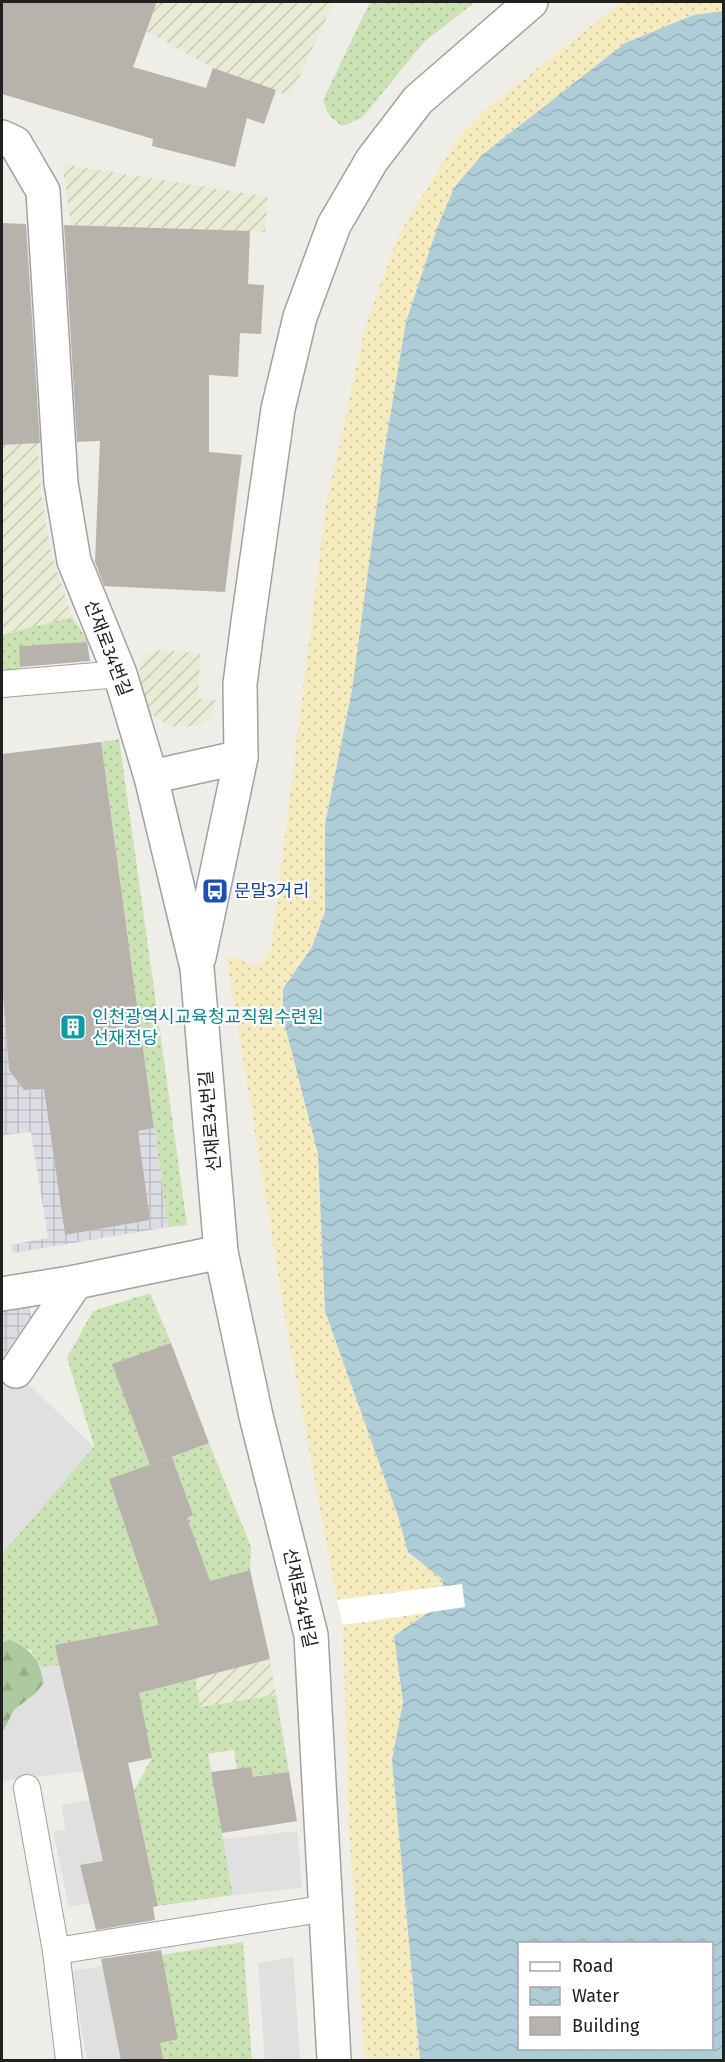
<svg xmlns="http://www.w3.org/2000/svg" width="725" height="2062" font-family="'Fira Sans','Noto Sans KR',sans-serif">
<style>
.farmland{fill:url(#farmland-furrows)}
.grass{fill:url(#grass-dots)}
.forest{fill:url(#forest-firs)}
.sand{fill:url(#sand-dots)}
.parking{fill:#e0e0e0}
.plaza{fill:url(#plaza-grid)}
.water{fill:url(#water-waves);fill-rule:evenodd}
.pier{fill:#fff}
.building{fill:#b8b2ad}
.lines{fill:none;stroke-linecap:round;stroke-linejoin:round}
.lane-casing{stroke:#a1a1a1;stroke-width:28}
.street-casing{stroke:#a1a1a1;stroke-width:36}
.lane{stroke:#fff;stroke-width:26}
.street{stroke:#fff;stroke-width:33}
.labels{text-anchor:middle;stroke-width:4.5;stroke-linejoin:round;paint-order:stroke}
.street-label{font-size:18px;fill:#202020;stroke:#fff}
.transit-label{font-size:18px;fill:#164399;stroke:#fff;text-anchor:start}
.culture-label{font-size:18px;fill:#0d838f;stroke:#fff;text-anchor:start}
</style>
<defs>
<pattern id="farmland-furrows" width="10" height="10" patternUnits="userSpaceOnUse" patternTransform="scale(1.5)"><rect width="10" height="10" fill="#e9ebd5"/><path d="M-1 1l2-2M0 10L10 0M9 11l2-2" fill="none" stroke="#c8c9b7"/></pattern>
<pattern id="grass-dots" width="8" height="8" patternUnits="userSpaceOnUse" patternTransform="scale(1.5)"><rect width="8" height="8" fill="#cae2b4"/><path d="M2 2h.1M6 6h.1" fill="none" stroke="#adc29a" stroke-width="1.8" stroke-linecap="round"/></pattern>
<pattern id="forest-firs" width="22" height="20" patternUnits="userSpaceOnUse" patternTransform="scale(1.5)"><rect width="22" height="20" fill="#adc9a1"/><path d="M5 1l3.5 6h-7zM16 11l3.5 6h-7z" fill="#95ac8a"/></pattern>
<pattern id="sand-dots" width="8" height="8" patternUnits="userSpaceOnUse" patternTransform="scale(1.5)"><rect width="8" height="8" fill="#f6ebbf"/><path d="M2 2h.1M6 6h.1" fill="none" stroke="#d3c9a4" stroke-width="1.8" stroke-linecap="round"/></pattern>
<pattern id="plaza-grid" width="8" height="8" patternUnits="userSpaceOnUse" patternTransform="scale(1.5)"><rect width="8" height="8" fill="#dcdce5"/><path d="M0 4h8M4 0v8" fill="none" stroke="#bcbcc4"/></pattern>
<pattern id="water-waves" width="16" height="10" patternUnits="userSpaceOnUse" patternTransform="scale(1.5)"><rect width="16" height="10" fill="#aecdd7"/><path d="M0 5q4-4 8 0t8 0" fill="none" stroke="#95b0b8"/></pattern>
</defs>
<rect width="100%" height="100%" fill="#efede7"/>
<g class="farmland">
<path d="M157 2H334L290 96 213 68 146 31Z"/>
<path d="M62 164 268 197 265 232 71 225Z"/>
<path d="M38 443 41 490 51 553 72 617 2 635V445Z"/>
<path d="M156 650 200 653 198 699 217 700 211 717 202 724 187 727 170 726 147 712 139 667 146 654Z"/>
<path d="M270 1659 276 1695 200 1707 195 1679Z"/>
</g>
<g class="grass">
<path d="M370 2H475L424 42 362 118 342 126 330 117 323 100Z"/>
<path d="M72 617 89 642 19 646 21 682 2 684V635Z"/>
<path d="M119 739 187 1225 168 1227 101 742Z"/>
<path d="M150 1293 171 1343 113 1365 150 1465 109 1480 130 1538 195 1678 200 1707 276 1695 289 1772 253 1777 251 1767 237 1769 234 1750 208 1754 233 1895 158 1906 134 1790 152 1758 60 1665 41 1668 31 1650 2 1643V1554L94 1446 67 1358 93 1311Z"/>
<path d="M209 1443 251 1547 250 1570 210 1581 172 1523 193 1515 172 1457Z"/>
<path d="M243 1942 252 2060H164L160 2043 178 2039 162 1955Z"/>
</g>
<path class="forest" d="M10 1640C32 1651 39 1657 44 1683L35 1694 14 1710 2 1734V1643Z"/>
<g class="sand">
<path d="M622 2H723V11L694 15 525 122 482 155 454 189 437 228 406 322 352 690 325 824V912L312 947 283 989V1018L318 1154 325 1311 397 1513 408 1552 443 1580V1586L337 1600 287 1328 226 954 254 965 261 962 271 949 326 505 365 328 398 236 457 140 488 107Z"/>
<path d="M431 1612 394 1636 403 1702 392 1760 420 2060H365L349 1825 343 1625Z"/>
</g>
<g class="parking">
<path d="M2 1359 94 1447 2 1554Z"/>
<path d="M60 1665 75 1744 87 1742 92 1770 2 1781V1734L14 1710 35 1694 44 1683 41 1668Z"/>
<path d="M90 1800 103 1861 81 1866 89 1903 69 1907 53 1832 66 1829 61 1805Z"/>
<path d="M297 1831 302 1888 233 1895 223 1839Z"/>
<path d="M293 1957 300 2060H265L258 1963Z"/>
<path d="M103 1966 121 2060H87L71 1971Z"/>
</g>
<g class="plaza">
<path d="M2 983 9 1070 24 1090 44 1089 65 1235 150 1220 138 1131 154 1128 168 1227 13 1253 11 1245 48 1238 31 1132 2 1135Z"/>
<path d="M25 1290 31 1316 2 1358V1294Z"/>
</g>
<path class="water" d="M723 11V2060H420L392 1760 403 1702 394 1636 441 1604 443 1580 408 1552 397 1513 325 1311 318 1154 283 1018V989L312 947 325 912V824L352 690 384 453 406 322 437 228 454 188 482 155 625 43 694 15ZM520 1944H712V2048H520Z"/>
<path class="pier" d="M462 1584 465 1607 343 1625 337 1600Z"/>
<g class="building">
<path d="M2 2H157L133 67 206 88 213 68 276 90 264 124 247 118 235 167 152 146 153 139 2 94Z"/>
<path d="M2 223 26 224 40 443 2 445Z"/>
<path d="M64 225 250 231 248 284 264 285 261 334 240 333 238 377 209 375V452L242 455 225 592 104 586 95 562 100 441 77 442Z"/>
<path d="M87 642 90 661 20 667 19 646Z"/>
<path d="M101 742 154 1128 138 1131 150 1220 65 1235 44 1089 24 1090 9 1070 2 983V754Z"/>
<path d="M171 1343 209 1443 150 1465 112 1364Z"/>
<path d="M172 1457 193 1515 187 1518 210 1581 250 1570 270 1659 139 1693 152 1758 128 1763 158 1906 153 1907 155 1920 96 1930 80 1865 103 1861 55 1645 159 1625 109 1479Z"/>
<path d="M251 1767 253 1777 289 1772 297 1821 222 1833 211 1772Z"/>
<path d="M161 1950 178 2039 160 2043 164 2061H121L101 1959Z"/>
</g>
<g class="lines">
<defs>
<g id="lane">
<path d="M2 684 120 674"/>
<path d="M27 1788 56 1951 69 2060"/>
<path d="M56 1951 328 1908"/>
</g>
<g id="street">
<path d="M2 137 15 143 43 191 61 483 74 561 120 674 151 777 197 968 221 1252 256 1416 311 1635 334 2060"/>
<path d="M151 777 241 757"/>
<path d="M199 957 241 757 240 684 248 622 278 409 300 317 334 225 372 160 418 100 531 2"/>
<path d="M2 1294 76 1282"/>
<path d="M16 1371 76 1282 221 1252"/>
</g>
</defs>
<use href="#lane" class="lane-casing"/>
<use href="#street" class="street-casing"/>
<use href="#lane" class="lane"/>
<use href="#street" class="street"/>
</g>
<defs>
<symbol id="bus-square" viewBox="-11 -11 22 22"><rect x="-9" y="-9" width="18" height="18" rx="4" fill="#1a4fb4" stroke="#fff"/><path d="M-5-6H5V4H4V6H2V4H-2V6H-4V4H-5ZM-3.5-4V0h7V-4ZM-3.5 1.2v1.5H-2V1.2ZM2 1.2v1.5H3.5V1.2Z" fill="#fff"/></symbol>
<symbol id="building-square" viewBox="-11 -11 22 22"><rect x="-9" y="-9" width="18" height="18" rx="4" fill="#0f9aa8" stroke="#fff"/><path d="M-4-6H4V6H1V3H-1V6H-4ZM-2.5-4.3h1.7v1.8h-1.7ZM.8-4.3h1.7v1.8H.8ZM-2.5-1h1.7V.8h-1.7ZM.8-1h1.7V.8H.8Z" fill="#fff"/></symbol>
</defs>
<g fill-rule="evenodd">
<use href="#bus-square" x="200" y="876" width="30" height="30"/>
<use href="#building-square" x="58" y="1012" width="30" height="30"/>
</g>
<g class="labels">
<g class="street-label">
<text transform="translate(108 648) rotate(69)" y="6">선재로34번길</text>
<text transform="translate(210 1121) rotate(-95)" y="6">선재로34번길</text>
<text transform="translate(300 1598) rotate(78)" y="6">선재로34번길</text>
</g>
<g class="transit-label">
<text x="234" y="897">문말3거리</text>
</g>
<g class="culture-label">
<text x="92" y="1023">인천광역시교육청교직원수련원<tspan x="92" dy="21">선재전당</tspan></text>
</g>
</g>
<rect width="725" height="2062" fill="none" stroke="#202020" stroke-width="6"/>
<rect x="518" y="1942" width="195" height="108" fill="#ffffff" stroke="#a6a6a6" stroke-width="1.5"/>
<rect x="530" y="1962" width="30" height="9" fill="#ffffff" stroke="#a6a6a6" stroke-width="1.5"/>
<text x="572" y="1972" font-size="18" fill="#202020">Road</text>
<rect x="530" y="1987" width="30" height="18" fill="url(#water-waves)" stroke="#a6a6a6" stroke-width="1.5"/>
<text x="572" y="2002" font-size="18" fill="#202020">Water</text>
<rect x="530" y="2017" width="30" height="18" fill="#b8b2ad" stroke="#a6a6a6" stroke-width="1.5"/>
<text x="572" y="2032" font-size="18" fill="#202020">Building</text>
</svg>
